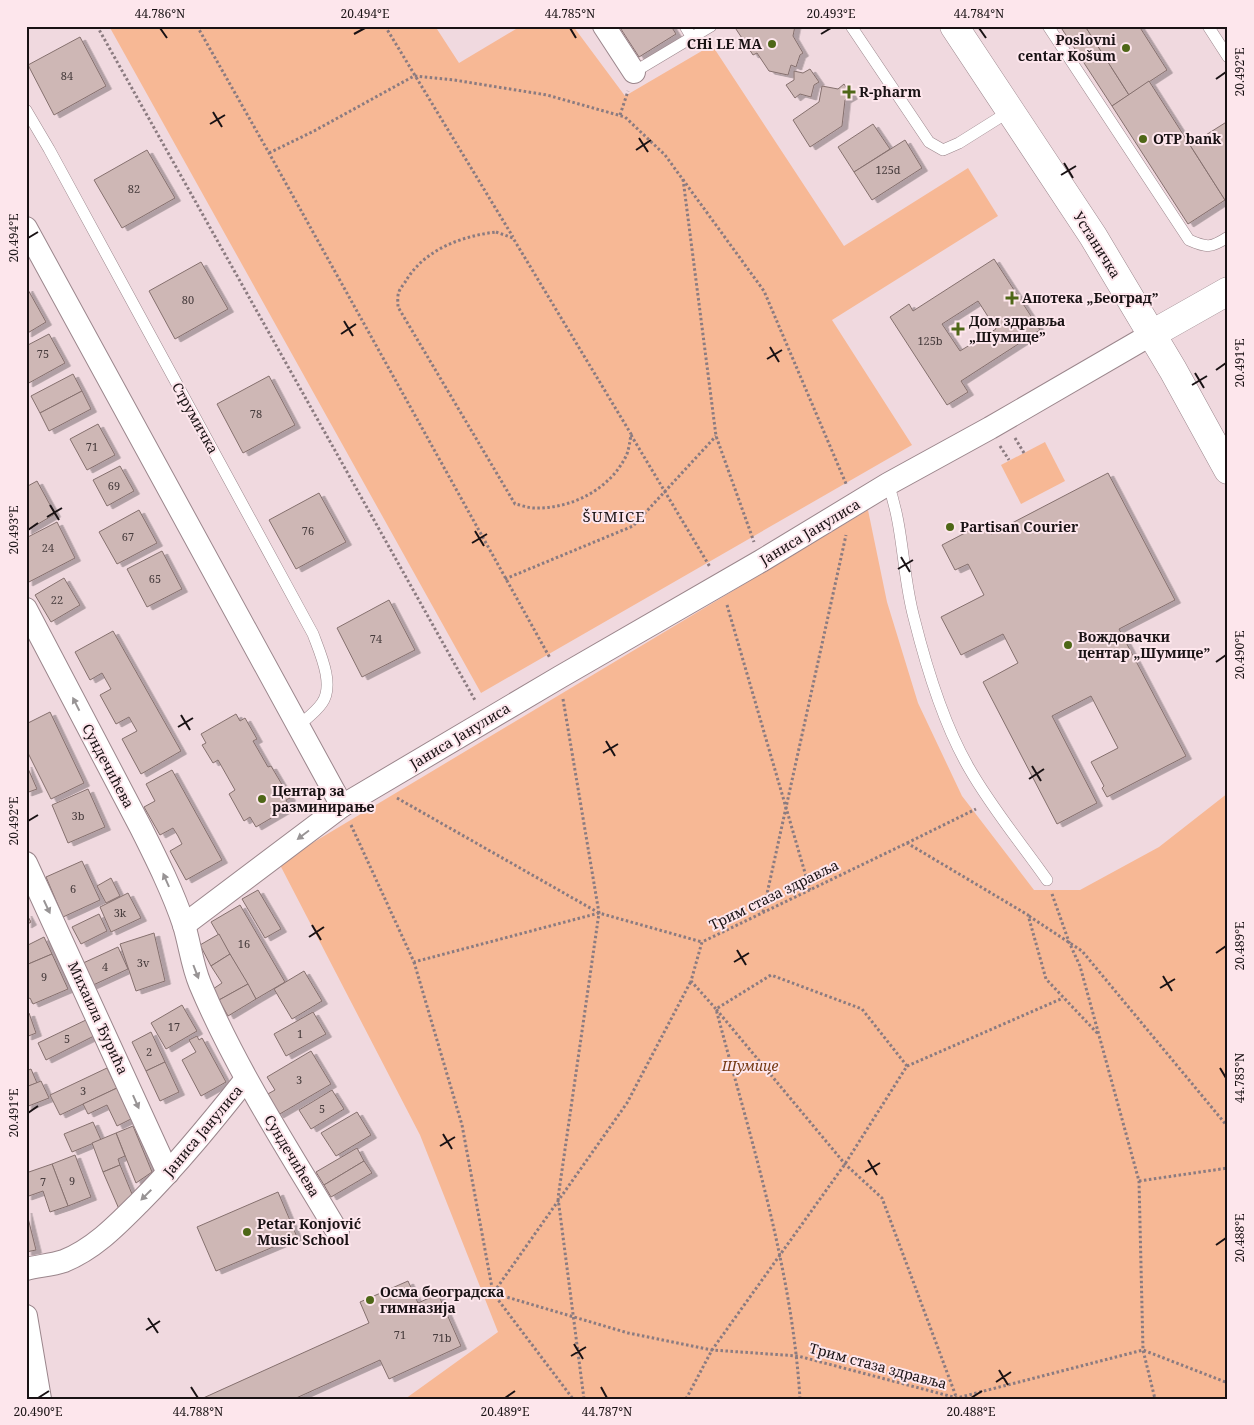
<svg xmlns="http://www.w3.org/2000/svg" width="1254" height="1425" font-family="'Noto Serif',serif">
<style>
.green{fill:#f7b895}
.building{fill:#ceb7b5;stroke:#85706e;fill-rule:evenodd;filter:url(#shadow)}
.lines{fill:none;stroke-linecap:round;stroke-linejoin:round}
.service-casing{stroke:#9b868c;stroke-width:12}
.minor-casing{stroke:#9b868c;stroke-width:24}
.tertiary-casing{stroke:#9b868c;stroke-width:29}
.secondary-casing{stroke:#9b868c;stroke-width:29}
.path{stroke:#8b7b80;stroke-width:3;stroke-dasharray:2.5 2.5;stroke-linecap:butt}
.service{stroke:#fff;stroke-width:11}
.minor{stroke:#fff;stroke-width:22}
.tertiary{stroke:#fff;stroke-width:28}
.secondary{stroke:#fff;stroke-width:28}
.oneway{fill:#989495}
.ticks{fill:none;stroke:#191214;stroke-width:2}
.poi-dot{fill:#4e6717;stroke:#fde6ec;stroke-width:2}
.labels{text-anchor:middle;stroke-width:4;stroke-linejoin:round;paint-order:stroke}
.number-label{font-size:11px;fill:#463b3c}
.poi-label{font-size:14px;font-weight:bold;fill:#191214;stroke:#fde6ec;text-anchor:start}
.street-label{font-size:14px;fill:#191214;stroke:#fde6ec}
.park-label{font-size:14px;font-style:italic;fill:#753a15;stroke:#fde6ec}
.neighbourhood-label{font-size:15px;letter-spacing:1px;fill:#191214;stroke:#fde6ec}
.neatline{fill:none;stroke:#191214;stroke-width:2}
.ticks-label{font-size:12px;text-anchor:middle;fill:#191214}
</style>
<defs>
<filter id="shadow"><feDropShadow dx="5.5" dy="3" stdDeviation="0" flood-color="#0004"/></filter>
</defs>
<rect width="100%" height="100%" fill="#f0d9df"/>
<g class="green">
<path d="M109 26H435L459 63 521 26H573L625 96 712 45 844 246 968 168 998 216 832 320 912 445 481 693Z"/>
<path d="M1045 442 1065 481 1021 504 1001 465Z"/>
<path d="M868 510 887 602 918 703 962 796 1034 890H1080L1159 847 1228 793V1399H405L498 1332 420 1135 279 863Z"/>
</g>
<g class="building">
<path d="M619 26H671L676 34 639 57Z"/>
<path d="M734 26H795L793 36 803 53 800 55 796 67 791 65 788 75 769 71 757 53 753 55Z"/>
<path d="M1060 26H1085L1129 95 1112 106Z"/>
<path d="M1085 26H1139L1167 70 1129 95Z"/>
<path d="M80 37 106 86 54 115 28 65Z"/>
<path d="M810 69 819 82 814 85 811 97 800 94 795 98 786 85 794 80V71L803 73Z"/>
<path d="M1149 81 1225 200 1188 224 1112 106Z"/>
<path d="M844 84 852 96 845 100 842 126 810 147 793 120 819 102 822 86 838 89Z"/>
<path d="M1228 121V198L1225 200 1190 145Z"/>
<path d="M873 124 890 149 854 172 838 147Z"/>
<path d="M905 140 922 168 872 200 854 172Z"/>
<path d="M147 150 175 198 122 228 94 180Z"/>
<path d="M994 259 1040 330 961 381 968 392 947 405 890 317 909 304 913 311ZM978 301 996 329 960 351 942 324Z"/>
<path d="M201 262 228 309 175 339 149 291Z"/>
<path d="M27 288 46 322 26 334V289Z"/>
<path d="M49 334 65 363 27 384 26 346Z"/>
<path d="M73 374 82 391 40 413 31 396Z"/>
<path d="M269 376 295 425 243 453 217 404Z"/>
<path d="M82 391 91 409 49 431 40 413Z"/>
<path d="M98 424 115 455 87 470 70 439Z"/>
<path d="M120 466 134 491 107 506 93 480Z"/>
<path d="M1108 473 1175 600 1119 629 1186 756 1107 797 1102 788 1104 786 1091 762 1118 748 1091 696 1052 716 1097 803 1057 824 983 682 1018 663 1003 634 961 655 941 617 984 595 968 564 955 570 942 545 986 522 991 534Z"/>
<path d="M37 481 55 514 26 531V487Z"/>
<path d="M319 493 346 542 296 569 269 520Z"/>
<path d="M139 510 157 543 117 564 99 532Z"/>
<path d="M57 522 75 558 27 583 26 538Z"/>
<path d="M162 551 182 589 147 607 127 569Z"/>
<path d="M64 578 80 605 51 622 35 595Z"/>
<path d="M389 600 415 650 362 677 337 628Z"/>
<path d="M113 631 181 751 141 774 122 739 137 731 129 717 116 724 100 695 111 689 102 673 90 680 75 652Z"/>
<path d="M50 712 84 783 51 799 26 749V724Z"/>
<path d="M236 714 240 721 245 718 257 739 253 741 268 767 271 766 290 798 286 800 290 807 256 827 250 817 244 821 229 794 235 790 218 760 213 763 202 745 206 743 201 734Z"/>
<path d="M26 764 37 789 26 793Z"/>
<path d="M172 770 222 860 186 880 170 851 182 844 178 836 173 828 160 835 144 807 155 801 146 784Z"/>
<path d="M88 789 105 827 68 843 52 805Z"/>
<path d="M82 861 100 900 63 917 46 877Z"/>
<path d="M111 878 120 896 106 903 97 886Z"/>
<path d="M258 890 281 929 265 938 242 899Z"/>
<path d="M128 893 141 918 111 932 100 907Z"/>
<path d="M240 905 285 982 256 999 211 922Z"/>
<path d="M26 913 31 922 26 925Z"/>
<path d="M99 914 107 931 81 944 72 927Z"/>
<path d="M154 933 165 981 136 991 120 944Z"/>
<path d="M219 934 230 954 211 966 200 945Z"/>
<path d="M44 937 52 954 26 965V946Z"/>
<path d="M118 947 128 969 91 986 81 964Z"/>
<path d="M52 954 68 989 33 1004 30 998 26 1000V965Z"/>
<path d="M230 954 248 984 219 1000 213 989 222 983 211 966Z"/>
<path d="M304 971 322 1001 292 1019 274 989Z"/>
<path d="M248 984 256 999 228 1016 219 1000Z"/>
<path d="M182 1005 197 1031 166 1049 151 1023Z"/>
<path d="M313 1012 326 1034 286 1056 274 1034Z"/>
<path d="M29 1013 36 1033 26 1037V1014Z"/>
<path d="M88 1019 96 1035 46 1060 38 1043Z"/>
<path d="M151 1032 165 1062 146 1071 132 1042Z"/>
<path d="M197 1036 199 1040 202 1038 226 1082 201 1096 182 1060 196 1052 189 1040Z"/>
<path d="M311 1051 331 1084 278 1115 266 1095 275 1090 267 1077Z"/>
<path d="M165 1062 179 1092 160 1101 146 1071Z"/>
<path d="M107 1068 117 1088 60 1115 50 1095Z"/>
<path d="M31 1069 37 1083 26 1087V1071Z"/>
<path d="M41 1081 49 1098 26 1107V1087Z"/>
<path d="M117 1088 131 1119 117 1126 107 1105 88 1114 83 1104Z"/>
<path d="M332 1090 344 1109 311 1129 299 1110Z"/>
<path d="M357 1112 371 1135 336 1156 321 1133Z"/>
<path d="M93 1122 101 1140 72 1152 64 1134Z"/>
<path d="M133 1126 152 1172 136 1183 116 1133Z"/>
<path d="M116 1133 125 1156 118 1159 120 1165 103 1172 92 1143Z"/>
<path d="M357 1148 364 1161 324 1185 316 1172Z"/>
<path d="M75 1155 91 1197 68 1206 52 1164Z"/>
<path d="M364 1161 372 1173 331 1197 324 1185Z"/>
<path d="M52 1164 68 1206 50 1212 43 1191 26 1197V1173Z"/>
<path d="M120 1165 132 1194 119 1209 103 1172Z"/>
<path d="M278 1192 297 1237 216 1271 197 1227Z"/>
<path d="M26 1210 36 1250 26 1252Z"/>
<path d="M408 1281 418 1303 438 1294 461 1346 389 1379 380 1360 294 1399H201L369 1323 360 1302Z"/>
</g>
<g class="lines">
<defs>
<g id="service">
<path d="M685 26 692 38"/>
<path d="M851 26 929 142 943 150 959 143 1010 111"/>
<path d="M1048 26 1189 240C1207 248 1211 248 1228 237"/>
<path d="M1208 26 1228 57"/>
<path d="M634 72 711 26"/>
<path d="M26 110 49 149 313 634C320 653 335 685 322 703 316 712 306 719 299 725"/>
<path d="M888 484C904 528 902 574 914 618 926 666 944 725 969 768 991 807 1021 843 1047 880"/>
</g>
<g id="minor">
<path d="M604 26 634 72"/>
<path d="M26 228 342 806"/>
<path d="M26 609 141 828C157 860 173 892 184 925 190 945 192 965 200 984 237 1072 290 1152 338 1233"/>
<path d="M26 863 168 1173"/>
<path d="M184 925 342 806 560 677 761 561 888 484 990 428 1152 334"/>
<path d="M26 1269C38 1266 52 1265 64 1261 94 1249 117 1225 139 1203 178 1164 212 1122 246 1079"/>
<path d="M26 1316 40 1399"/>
</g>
<path id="tertiary" d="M1152 334 1228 291"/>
<path id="secondary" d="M954 26 1093 236 1173 370 1228 470"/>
</defs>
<use href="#service" class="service-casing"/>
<use href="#minor" class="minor-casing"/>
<use href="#tertiary" class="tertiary-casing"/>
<use href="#secondary" class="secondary-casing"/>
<g class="path">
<path d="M97 26 476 702"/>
<path d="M197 26 269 153 550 658"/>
<path d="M385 26 513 237"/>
<path d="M620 115 628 91"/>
<path d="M269 153 314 131 414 76 454 80 547 95 625 117 665 155 764 291 847 486"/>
<path d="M683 179 716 436 754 542"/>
<path d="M496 232 513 238 631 434C630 441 629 448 627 454 611 489 572 509 534 508 528 508 521 505 515 504L398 307C398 303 397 296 399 292 400 288 405 283 407 279 426 249 462 236 496 232Z"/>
<path d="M631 435 710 567"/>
<path d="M1015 438 1024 453"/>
<path d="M1000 446 1009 460"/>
<path d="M505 579 633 526 716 436"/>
<path d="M727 605 810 890"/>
<path d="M563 699 599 913 558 1198 584 1399"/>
<path d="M397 798 599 913"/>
<path d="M351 825 414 962 599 913 702 942"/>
<path d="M907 843 976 809"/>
<path d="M1052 894 1069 942 1080 966 1139 1181 1143 1350 1155 1399"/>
<path d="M763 912 846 535"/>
<path d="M1029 916 1082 951 1228 1127"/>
<path d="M414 962 462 1125 493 1293 573 1399"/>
<path d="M907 1066 1063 998"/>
<path d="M1139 1181 1228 1168"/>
<path d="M494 1292 627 1103 691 981"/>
<path d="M493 1293 628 1333 712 1350 798 1356 957 1398 1143 1350 1228 1383"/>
<path d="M686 1399 712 1350 845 1164 907 1066 862 1009 771 975 716 1009 845 1164 882 1198 957 1399"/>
<path d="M800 1399C792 1267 750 1137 716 1009L691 981 702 942 907 843 1028 915 1046 979 1099 1035"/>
</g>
<use href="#service" class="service"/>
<use href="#minor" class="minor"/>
<use href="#tertiary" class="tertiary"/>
<use href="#secondary" class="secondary"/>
</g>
<defs><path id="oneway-solid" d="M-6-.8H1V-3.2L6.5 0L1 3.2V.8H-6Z" transform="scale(1.25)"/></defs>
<g class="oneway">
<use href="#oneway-solid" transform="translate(76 704) rotate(-117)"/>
<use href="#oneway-solid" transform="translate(303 835) rotate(143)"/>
<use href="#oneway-solid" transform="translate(166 880) rotate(-114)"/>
<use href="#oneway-solid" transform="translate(47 907) rotate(65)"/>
<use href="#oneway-solid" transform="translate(196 972) rotate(69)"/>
<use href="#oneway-solid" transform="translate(136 1102) rotate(66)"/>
<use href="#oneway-solid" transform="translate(146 1195) rotate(135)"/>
</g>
<path class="ticks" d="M160 28 167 38M570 28 576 38M979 28 986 38M354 34 365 28M821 34 831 28M1216 79 1226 72M213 112 222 127M210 124 225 115M639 138 648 152M636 150 651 140M1064 163 1073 178M1061 175 1076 166M28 238 38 232M344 321 353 336M341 334 356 324M770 347 779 362M767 359 782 350M1216 370 1226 363M1195 373 1204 388M1192 385 1207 376M50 505 59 520M47 517 62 508M28 530 38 523M475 531 484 546M472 543 487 534M901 557 910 572M898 569 913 560M1216 662 1226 655M181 715 190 730M178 727 193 718M606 741 615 756M603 753 618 744M1032 766 1041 781M1029 779 1044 769M28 821 38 815M312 925 321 940M309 937 324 927M737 950 746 965M1216 953 1226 946M734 962 749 953M1163 976 1172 991M1160 988 1175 979M1220 1068 1226 1078M28 1113 38 1106M443 1134 452 1149M440 1146 455 1137M868 1160 877 1175M865 1172 880 1163M1216 1245 1226 1238M148 1318 158 1333M146 1330 160 1321M574 1344 583 1359M571 1356 586 1347M999 1370 1008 1385M996 1382 1011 1372M191 1387 198 1398M601 1387 607 1398M38 1398 49 1391M505 1398 515 1391M971 1398 982 1391"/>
<g class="poi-dot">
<circle cx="772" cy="44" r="5"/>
<circle cx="1126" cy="48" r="5"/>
<path d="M846.5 84.5h5v5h5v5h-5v5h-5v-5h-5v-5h5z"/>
<circle cx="1143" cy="139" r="5"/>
<path d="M1009.5 290.5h5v5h5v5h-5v5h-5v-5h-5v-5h5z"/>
<path d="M955.5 321.5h5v5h5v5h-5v5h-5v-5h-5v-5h5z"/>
<circle cx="950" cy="527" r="5"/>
<circle cx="1068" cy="645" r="5"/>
<circle cx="262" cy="799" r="5"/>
<circle cx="247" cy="1232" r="5"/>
<circle cx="370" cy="1300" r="5"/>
</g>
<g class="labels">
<g class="number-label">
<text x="67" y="80">84</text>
<text x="888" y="174">125d</text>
<text x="134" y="193">82</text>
<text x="188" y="304">80</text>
<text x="930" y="345">125b</text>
<text x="43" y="358">75</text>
<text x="256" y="418">78</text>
<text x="92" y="451">71</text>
<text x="114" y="490">69</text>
<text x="308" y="535">76</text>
<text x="128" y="541">67</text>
<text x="48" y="552">24</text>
<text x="155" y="583">65</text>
<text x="57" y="604">22</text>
<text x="376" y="643">74</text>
<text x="78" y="820">3b</text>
<text x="73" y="893">6</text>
<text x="120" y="917">3k</text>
<text x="244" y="948">16</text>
<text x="143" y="967">3v</text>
<text x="105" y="971">4</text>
<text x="44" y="981">9</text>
<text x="174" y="1031">17</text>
<text x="300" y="1038">1</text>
<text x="67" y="1043">5</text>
<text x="149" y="1056">2</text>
<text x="299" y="1084">3</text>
<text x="83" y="1095">3</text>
<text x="322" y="1113">5</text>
<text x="72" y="1185">9</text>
<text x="43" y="1186">7</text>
<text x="400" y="1339">71</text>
<text x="442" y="1342">71b</text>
</g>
<g class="poi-label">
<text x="1116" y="45" text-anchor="end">Poslovni<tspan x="1116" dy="16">centar Košum</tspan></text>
<text x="762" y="49" text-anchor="end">CHi LE MA</text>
<text x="859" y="97">R-pharm</text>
<text x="1153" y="144">OTP bank</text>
<text x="1022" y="303">Апотека „Београд”</text>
<text x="969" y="326">Дом здравља<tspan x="969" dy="16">„Шумице”</tspan></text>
<text x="960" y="532">Partisan Courier</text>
<text x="1078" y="642">Вождовачки<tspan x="1078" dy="16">центар „Шумице”</tspan></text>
<text x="272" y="796">Центар за<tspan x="272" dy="16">разминирање</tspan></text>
<text x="257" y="1229">Petar Konjović<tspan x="257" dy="16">Music School</tspan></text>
<text x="380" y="1297">Осма београдска<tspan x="380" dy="16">гимназија</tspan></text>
</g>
<g class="street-label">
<text transform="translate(1097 245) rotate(58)" y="5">Устаничка</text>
<text transform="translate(195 418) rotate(61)" y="5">Струмичка</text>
<text transform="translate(810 532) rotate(-31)" y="5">Јаниса Јанулиса</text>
<text transform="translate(460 736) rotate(-31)" y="5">Јаниса Јанулиса</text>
<text transform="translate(108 766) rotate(62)" y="5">Сундечићева</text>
<text transform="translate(774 895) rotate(-26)" y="5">Трим стаза здравља</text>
<text transform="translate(98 1018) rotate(65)" y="5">Михаила Ђурића</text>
<text transform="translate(203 1131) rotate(-50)" y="5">Јаниса Јанулиса</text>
<text transform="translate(292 1156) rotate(59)" y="5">Сундечићева</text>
<text transform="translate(878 1366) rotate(15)" y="5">Трим стаза здравља</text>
</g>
<g class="park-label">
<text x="750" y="1071">Шумице</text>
</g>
<g class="neighbourhood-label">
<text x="614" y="522">ŠUMICE</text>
</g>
</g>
<rect width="1254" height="1425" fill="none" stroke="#fde6ec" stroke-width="55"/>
<rect x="28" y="28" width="1198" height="1370" class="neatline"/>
<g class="ticks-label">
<text x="160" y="18">44.786°N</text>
<text x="365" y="18">20.494°E</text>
<text x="570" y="18">44.785°N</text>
<text x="831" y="18">20.493°E</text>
<text x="979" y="18">44.784°N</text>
<text transform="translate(1240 72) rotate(-90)" y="4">20.492°E</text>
<text transform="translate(14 238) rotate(-90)" y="4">20.494°E</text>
<text transform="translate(1240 363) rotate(-90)" y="4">20.491°E</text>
<text transform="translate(14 530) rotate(-90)" y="4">20.493°E</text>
<text transform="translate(1240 655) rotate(-90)" y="4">20.490°E</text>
<text transform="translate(14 821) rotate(-90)" y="4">20.492°E</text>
<text transform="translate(1240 946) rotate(-90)" y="4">20.489°E</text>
<text transform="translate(1240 1078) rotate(-90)" y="4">44.785°N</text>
<text transform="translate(14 1113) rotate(-90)" y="4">20.491°E</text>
<text transform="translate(1240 1238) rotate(-90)" y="4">20.488°E</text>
<text x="38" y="1416">20.490°E</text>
<text x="198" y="1416">44.788°N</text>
<text x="505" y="1416">20.489°E</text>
<text x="607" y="1416">44.787°N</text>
<text x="971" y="1416">20.488°E</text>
</g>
</svg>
